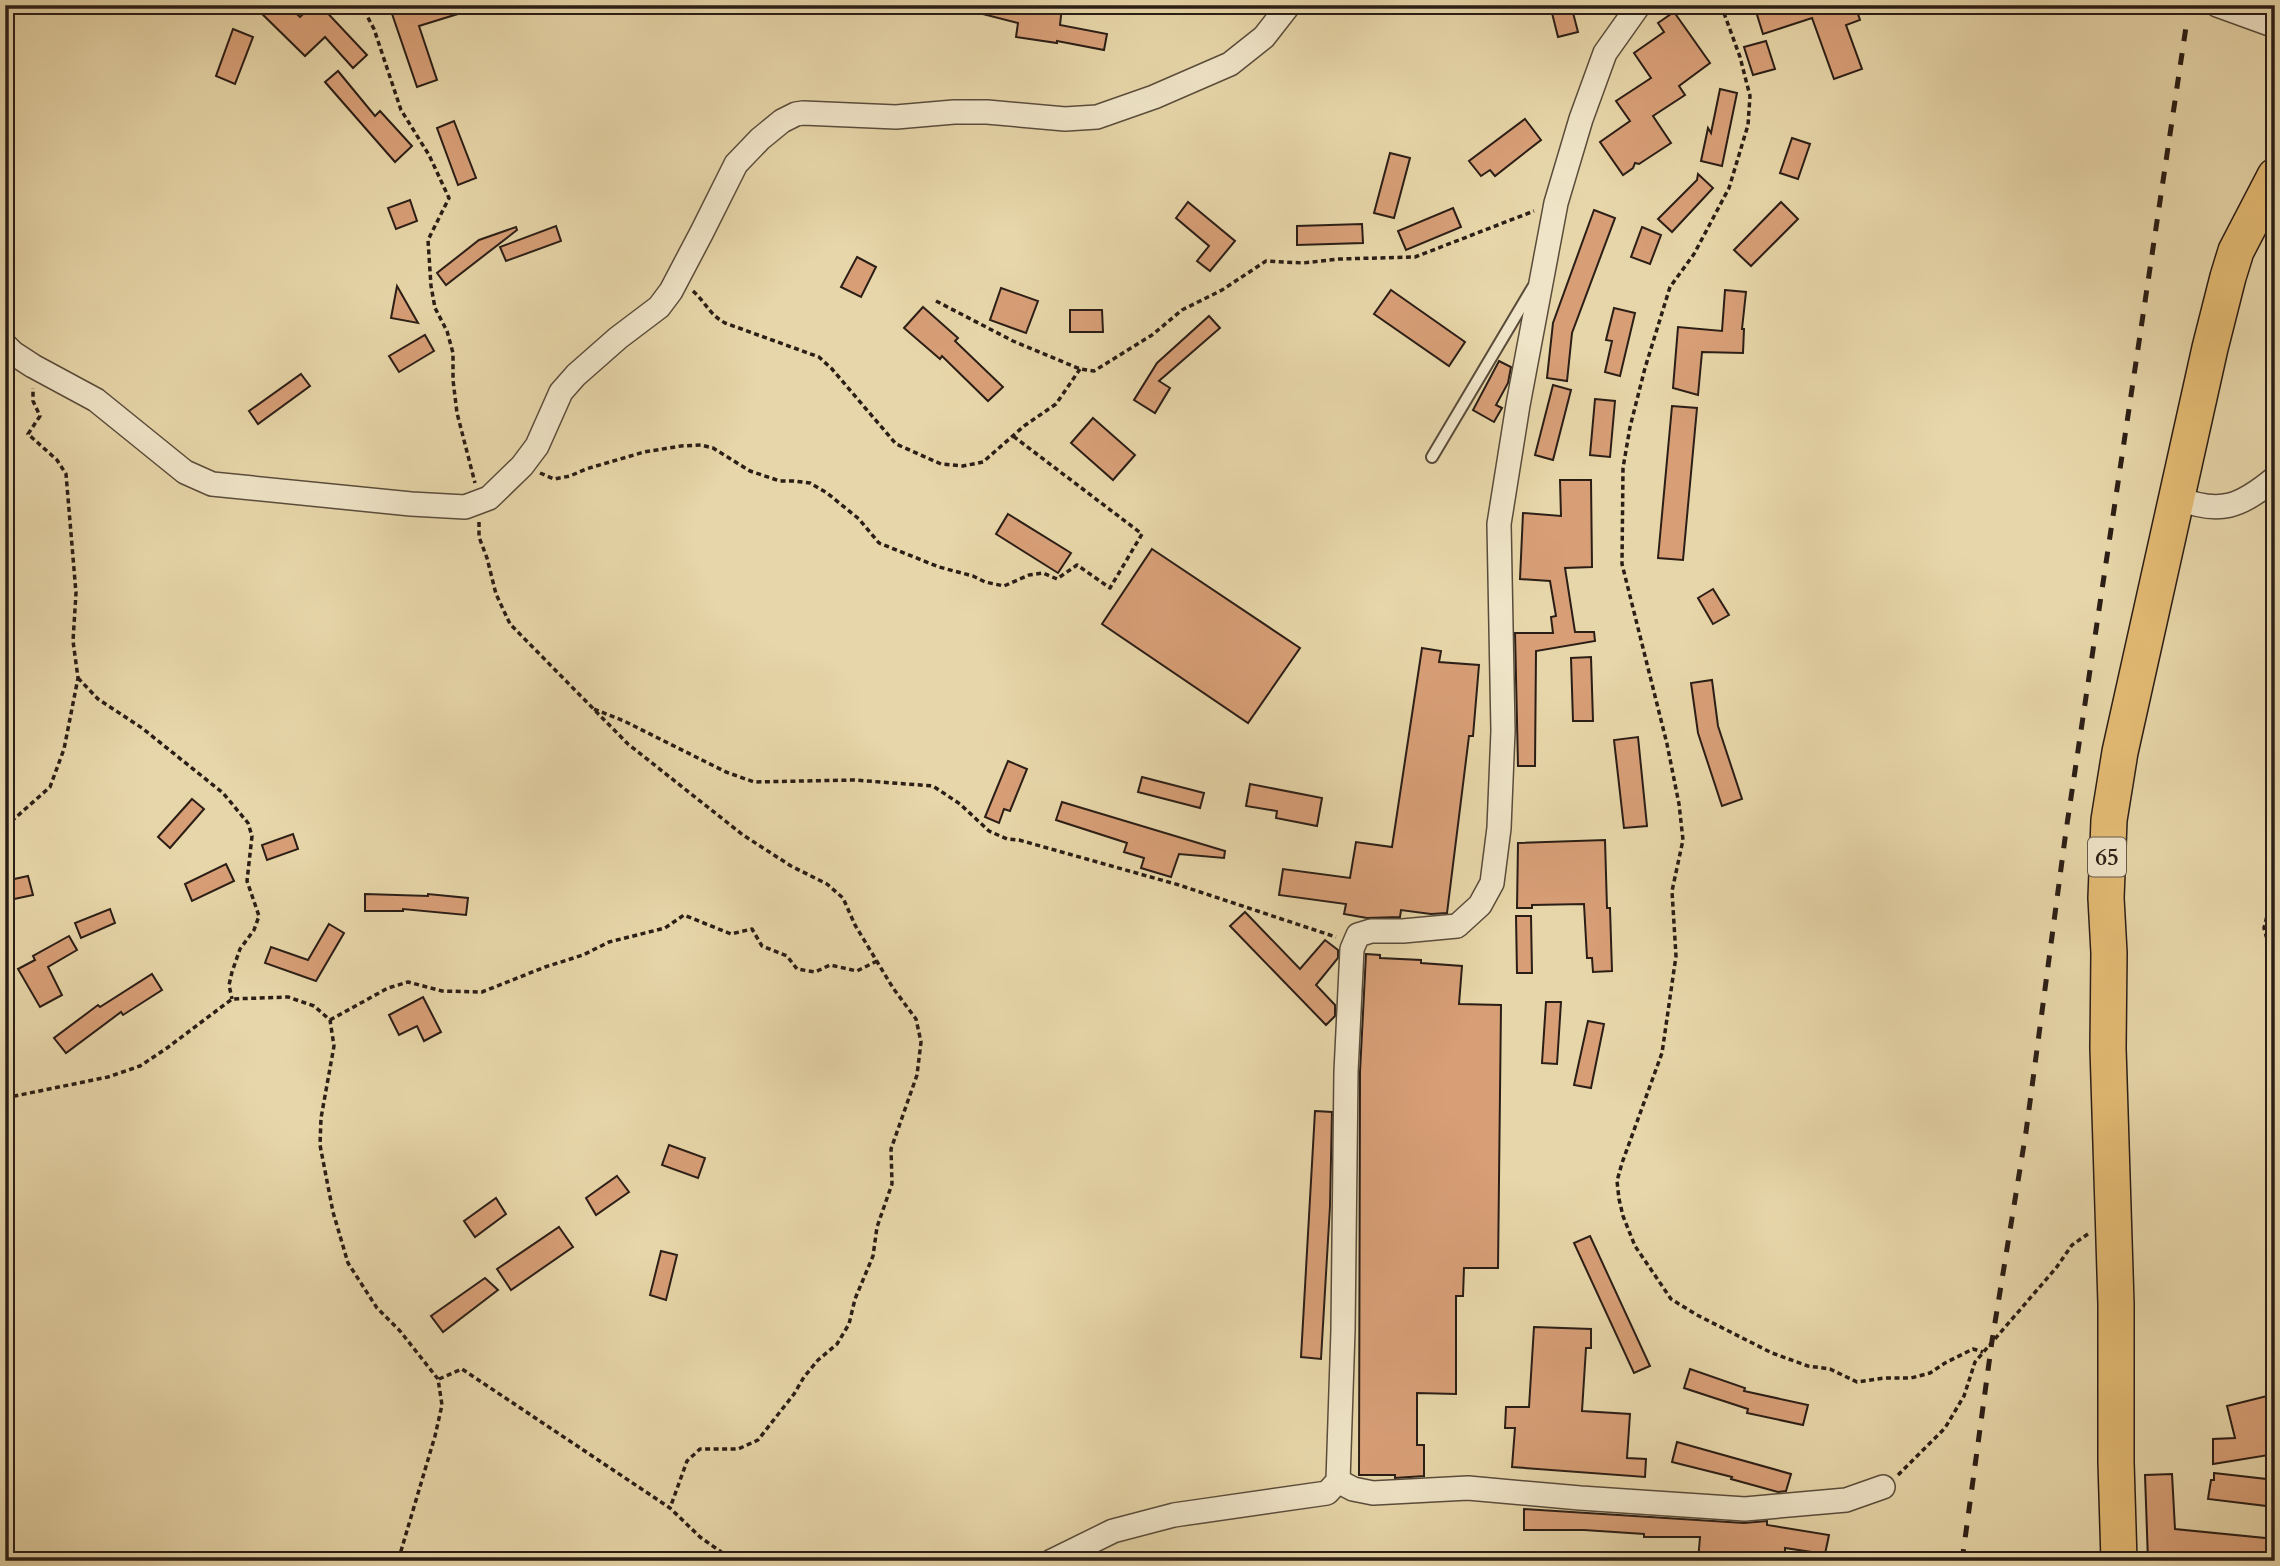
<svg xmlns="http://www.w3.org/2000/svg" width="2280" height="1566" font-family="Cardo,serif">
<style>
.building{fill:#d89f77;stroke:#2b1e16;stroke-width:2}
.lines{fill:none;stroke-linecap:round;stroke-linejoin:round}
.service-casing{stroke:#5a4c3b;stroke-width:14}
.minor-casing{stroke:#5a4c3b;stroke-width:26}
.primary-casing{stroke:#2b1e16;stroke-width:38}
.path{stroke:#2b1e16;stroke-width:3.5;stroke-dasharray:5 3.5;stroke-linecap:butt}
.service{stroke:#efe4c7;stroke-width:10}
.minor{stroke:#efe4c7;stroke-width:23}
.primary{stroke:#e4bb74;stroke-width:35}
.rail{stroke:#2b1e16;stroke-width:5;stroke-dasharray:12 12;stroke-linecap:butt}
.labels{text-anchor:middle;stroke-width:7;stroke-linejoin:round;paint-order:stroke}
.shield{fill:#efe4c7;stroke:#66594b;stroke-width:2}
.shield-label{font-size:23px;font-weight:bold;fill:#2b1e16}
</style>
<rect width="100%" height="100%" fill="#e7d6a9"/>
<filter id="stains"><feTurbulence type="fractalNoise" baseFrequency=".00286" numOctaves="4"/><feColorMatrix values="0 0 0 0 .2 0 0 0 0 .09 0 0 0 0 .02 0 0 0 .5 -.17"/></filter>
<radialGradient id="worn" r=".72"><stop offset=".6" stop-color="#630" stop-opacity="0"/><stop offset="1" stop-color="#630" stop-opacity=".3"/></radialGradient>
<g class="building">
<path d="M253 5H287L300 17 313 5H320L367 55 353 68 325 37 305 56Z"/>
<path d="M389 5H473L474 9 419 26 437 80 417 87Z"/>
<path d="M972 5 1062 7 1060 25 1107 34 1104 50 1057 41V43L1016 37 1018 23 971 11Z"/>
<path d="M1550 5H1571L1578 32 1558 37Z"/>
<path d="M1754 5H1841L1842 9 1839 10 1855 5 1860 20 1846 25 1862 69 1834 79 1812 18 1763 34Z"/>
<path d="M1674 12 1710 63 1679 86 1685 95 1653 116 1671 143 1639 164 1635 163 1633 168 1623 175 1600 142 1630 121 1616 101 1651 78 1634 53 1664 32 1658 23Z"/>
<path d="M233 29 253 37 235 84 216 76Z"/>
<path d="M1766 41 1775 69 1753 75 1744 47Z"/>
<path d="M338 71 375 116 380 111 412 146 395 162 325 82Z"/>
<path d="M1720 89 1737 93 1722 166 1701 161 1708 128 1711 133Z"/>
<path d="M1525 119 1541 140 1495 176 1490 170 1481 176 1469 161Z"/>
<path d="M454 121 476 178 458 185 437 128Z"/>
<path d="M1792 138 1810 144 1798 179 1780 173Z"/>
<path d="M1390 153 1410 158 1394 218 1374 213Z"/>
<path d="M1698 174 1713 188 1672 232 1658 219 1697 180Z"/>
<path d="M410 200 417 221 396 229 388 208Z"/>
<path d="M1188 202 1235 241 1210 271 1197 261 1209 246 1176 218Z"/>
<path d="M1781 202 1798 219 1751 266 1734 250Z"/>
<path d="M1453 208 1461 227 1406 250 1398 231Z"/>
<path d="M1594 210 1615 218 1572 333 1567 381 1547 378 1553 323Z"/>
<path d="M1362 224 1363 243 1297 245V226Z"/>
<path d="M556 226 561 241 506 261 500 247Z"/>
<path d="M516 227 517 230 446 285 437 273 479 240Z"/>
<path d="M1642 227 1661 235 1650 264 1631 257Z"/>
<path d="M857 257 876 267 861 297 841 287Z"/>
<path d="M397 286 418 323 391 318Z"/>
<path d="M1001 288 1038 301 1026 333 990 320Z"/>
<path d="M1391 290 1465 342 1449 366 1374 314Z"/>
<path d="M1725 290 1746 292 1742 329H1744L1743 353 1702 352 1698 395 1673 388 1678 327 1722 331Z"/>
<path d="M923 307 958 338 955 341 1003 387 988 401 942 356 940 359 904 328Z"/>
<path d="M1614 308 1635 313 1620 376 1605 372 1612 341 1606 340Z"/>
<path d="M1070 310H1102L1103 332H1070Z"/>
<path d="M1209 316 1220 328 1159 381 1170 388 1155 413 1134 400 1157 363Z"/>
<path d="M425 335 434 351 399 372 389 356Z"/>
<path d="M1499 361 1511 367 1508 383 1496 405 1502 408 1494 422 1473 410Z"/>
<path d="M301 374 310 386 258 424 249 411Z"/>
<path d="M1553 385 1571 390 1553 460 1535 455Z"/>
<path d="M1595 399 1615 401 1610 457 1590 455Z"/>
<path d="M1672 406 1697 408 1683 560 1658 558Z"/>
<path d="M1093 418 1135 455 1113 480 1071 443Z"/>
<path d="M1560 480H1591L1592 567 1565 568 1575 632H1594L1595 641 1536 651 1535 766H1518L1515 633H1553L1551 617 1556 616 1550 581 1520 579 1523 513 1561 516Z"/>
<path d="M1008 514 1071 553 1058 573 996 534Z"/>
<path d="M1152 549 1300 648 1248 723 1102 624Z"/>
<path d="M1713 589 1729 615 1713 624 1698 598Z"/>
<path d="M1422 648 1441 651 1439 662 1479 665 1473 736H1469L1447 913 1431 914 1401 910 1400 917 1367 918 1344 914 1346 904 1279 895 1283 869 1350 878 1356 842 1392 847Z"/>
<path d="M1591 657 1593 721H1573L1571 658Z"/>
<path d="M1712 680 1718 726 1742 799 1722 806 1698 733 1691 683Z"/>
<path d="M1638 737 1647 826 1624 828 1614 740Z"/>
<path d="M1008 761 1027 769 1010 811 1004 809 999 823 985 817Z"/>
<path d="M1142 777 1204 793 1200 808 1138 792Z"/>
<path d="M1250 784 1322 798 1317 826 1276 818 1277 811 1246 806Z"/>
<path d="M192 799 204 809 170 848 158 837Z"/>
<path d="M1062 802 1225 851 1224 858 1179 854 1171 877 1141 868 1144 858 1124 852 1127 843 1056 820Z"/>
<path d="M293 834 298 849 267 860 262 845Z"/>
<path d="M1605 840 1607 908H1610L1612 971 1593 972 1592 958H1587L1584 904 1532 905V908H1517L1518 843Z"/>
<path d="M226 864 234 881 192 901 185 884Z"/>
<path d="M28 876 33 895 5 901V881Z"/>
<path d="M365 894 428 896V894L468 898 466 915 403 909V911H365Z"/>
<path d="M110 909 115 923 81 938 75 923Z"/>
<path d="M1245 912 1300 969 1325 940 1338 950V958L1316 985 1335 1005V1016L1326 1025 1230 926Z"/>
<path d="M1516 916H1531L1532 973H1517Z"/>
<path d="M329 924 344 933 316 981 265 963 271 947 308 960Z"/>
<path d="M69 936 77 950 48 967 62 995 40 1007 18 969 35 960 33 956Z"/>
<path d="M1366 954 1380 955V958L1421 960V963L1462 966 1459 1004 1501 1005 1498 1268H1464L1463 1296H1456V1394L1417 1393V1445H1424V1476L1395 1478V1475H1359L1360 1072Z"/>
<path d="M152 974 162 990 123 1015 121 1012 66 1053 54 1038 98 1005 100 1007Z"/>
<path d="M423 997 441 1032 424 1041 417 1026 399 1035 389 1015Z"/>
<path d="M1546 1002H1561L1557 1064 1542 1063Z"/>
<path d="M1588 1021 1604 1024 1591 1088 1574 1085Z"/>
<path d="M1315 1111 1332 1112 1330 1206 1321 1359 1301 1357Z"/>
<path d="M669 1145 705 1158 698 1178 662 1165Z"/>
<path d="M617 1176 629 1192 596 1215 586 1198Z"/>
<path d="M496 1198 506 1214 475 1237 464 1221Z"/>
<path d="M559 1227 573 1247 511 1290 497 1269Z"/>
<path d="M1590 1236 1650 1366 1634 1373 1574 1243Z"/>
<path d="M661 1251 677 1255 666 1300 650 1295Z"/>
<path d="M485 1278 498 1290 443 1332 431 1316Z"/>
<path d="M1534 1327 1591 1329V1348H1586L1582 1411 1630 1414 1627 1458 1646 1459 1645 1477 1512 1467 1515 1428H1505L1506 1407H1529Z"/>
<path d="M1690 1369 1745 1388 1744 1391 1808 1405 1803 1425 1747 1413 1748 1409 1684 1388Z"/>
<path d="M2275 1394V1454L2213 1464V1439L2235 1438 2227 1406Z"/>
<path d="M1677 1442 1791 1474 1786 1491 1778 1492 1731 1479 1732 1477 1672 1462Z"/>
<path d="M2214 1473 2275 1480V1507L2208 1499 2211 1480H2214Z"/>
<path d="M2172 1474 2175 1529 2275 1539V1561H2253L2176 1553V1561H2148L2145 1475Z"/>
<path d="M1524 1509 1744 1523 1767 1521V1525L1829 1535 1825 1554 1785 1548V1561H1698L1700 1537H1644V1534L1584 1530H1524Z"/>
</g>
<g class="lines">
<defs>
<path id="service" d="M1432 457 1533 287"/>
<g id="minor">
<path d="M2217 5 2275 26"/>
<path d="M5 345 13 353 33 366 96 400 185 472 212 484 411 504 465 507 489 498 522 466 537 446 561 392 576 375 618 338 659 307 671 291 702 232 736 164 760 139 782 121 796 114 803 113 896 117 954 112H987L1065 119 1097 117 1154 97 1230 64 1264 37 1289 5"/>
<path d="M2177 498C2220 515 2240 507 2275 478"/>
<path d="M1338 1481 1353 1489 1373 1493 1468 1488 1580 1498 1745 1509 1846 1500 1883 1487"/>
<path d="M1052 1561 1113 1531 1174 1515 1327 1493 1338 1481 1343 1330 1346 1072 1352 949 1358 935 1371 931H1403L1457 926 1480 905 1492 883 1499 828 1503 731 1499 524 1518 405 1556 203 1581 119 1605 53 1639 5"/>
</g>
<path id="primary" d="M2119 1561 2116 1462V1304L2108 1048 2109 953 2106 898 2109 820 2120 752 2210 348 2228 277 2236 251 2275 176"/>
</defs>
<use href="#service" class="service-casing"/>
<use href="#minor" class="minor-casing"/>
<use href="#primary" class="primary-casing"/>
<g class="path">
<path d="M357 5 365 12 374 29 401 110 429 155 449 198 428 240 431 286 435 308 447 331 453 353V380L457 413 475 483"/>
<path d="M1125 5 1151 7 1167 5"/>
<path d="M1721 5 1740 57 1750 96 1748 125 1729 188 1694 254 1670 287 1645 368 1630 427 1623 468 1622 564 1667 744 1679 804 1683 840 1672 891 1676 956 1662 1053 1622 1163 1617 1181 1619 1199 1623 1216 1635 1246 1671 1299 1697 1315 1772 1353 1808 1366 1830 1369 1857 1382 1884 1378H1911L1930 1373 1945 1363 1973 1349 1983 1352"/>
<path d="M693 291C706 303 709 314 725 323L819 357 832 369 896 444 941 464 963 466 983 462 1024 426 1056 404 1080 369"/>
<path d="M936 301 1013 341 1080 369 1094 371 1152 335 1182 310 1222 290 1266 261 1303 263 1339 259 1415 257 1534 211"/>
<path d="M540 473 554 479 570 476 586 469 644 452 681 446 701 445 713 448 750 471 780 481H794L810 483 827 493 859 519 879 543 939 567 973 576 985 582 1004 586 1029 575 1043 573 1057 579 1077 565 1110 588 1142 534 1013 436"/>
<path d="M479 522V537L487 558 496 594 510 624 628 744 743 835 791 866 827 884 843 898 855 925 893 988 916 1019 921 1042 917 1075 891 1149 892 1184 877 1227 873 1256 855 1299 849 1324 837 1344 818 1360 804 1377 794 1394 758 1440 738 1449H700L687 1461 670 1508"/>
<path d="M78 678 98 699 142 728 223 793 248 823 252 836 247 881 259 916 254 930 240 949 232 972 229 985 232 999"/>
<path d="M594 709 624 721 726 772 754 782 854 780 933 786 960 804 989 831 1007 839 1019 840 1179 885 1336 937"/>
<path d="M5 827 50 787 64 749 78 678 73 641 76 593 66 474 57 460 28 434 40 416 33 401V388"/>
<path d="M2275 884 2264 928 2275 968"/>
<path d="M330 1020 388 988 408 982 442 991 482 992 545 967 583 955 609 942 665 928 684 915 731 934 752 929 762 946 787 956 797 969 815 972 830 965 857 971 877 961"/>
<path d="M5 1098 108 1077 140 1066 167 1048 232 999 288 997 314 1006 330 1020 334 1046 321 1118 320 1145 333 1212 348 1263 377 1308 400 1331 438 1379 442 1405 435 1436 398 1561"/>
<path d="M439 1379 462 1369 670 1508 700 1537 734 1561"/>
<path d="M1898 1475 1945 1428 1964 1396 1975 1362 2056 1268 2072 1245 2088 1234"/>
</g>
<use href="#service" class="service"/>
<use href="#minor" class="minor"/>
<use href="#primary" class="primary"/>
<path class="rail" d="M1962 1561 1992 1341 2026 1132 2066 831 2186 27"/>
</g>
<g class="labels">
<rect class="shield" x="2088" y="837.5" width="38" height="39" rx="5"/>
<g class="shield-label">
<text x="2107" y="865">65</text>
</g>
</g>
<rect width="2280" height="1566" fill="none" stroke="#e7d6a9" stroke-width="28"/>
<rect x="7" y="7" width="2266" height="1552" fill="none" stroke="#2b1e16" stroke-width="3.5"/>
<rect x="14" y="14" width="2252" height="1538" fill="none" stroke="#2b1e16" stroke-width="2"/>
<rect width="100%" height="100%" filter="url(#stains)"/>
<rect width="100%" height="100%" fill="url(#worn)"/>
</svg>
